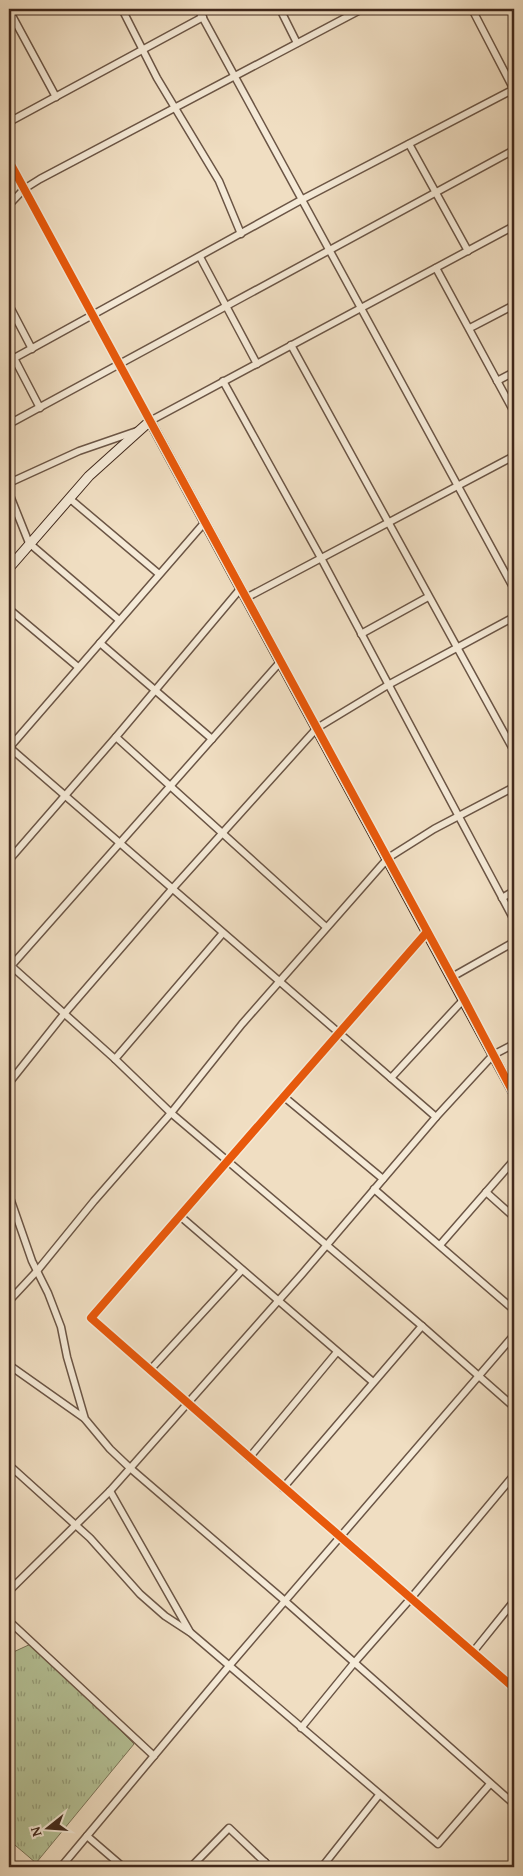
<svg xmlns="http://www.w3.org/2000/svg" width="523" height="1876" font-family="'Gentium Book Plus',serif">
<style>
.grass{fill:url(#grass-tufts);stroke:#7a7459}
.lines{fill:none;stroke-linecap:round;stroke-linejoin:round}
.street-casing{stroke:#6b5545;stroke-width:9}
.secondary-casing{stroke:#3f271b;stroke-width:11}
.street{stroke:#f5ead7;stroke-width:6}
.secondary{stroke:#f5ead7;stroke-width:9}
.cycleway-casing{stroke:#f5ead7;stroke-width:11}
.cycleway{stroke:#e8590c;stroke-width:8}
</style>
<defs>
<pattern id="grass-tufts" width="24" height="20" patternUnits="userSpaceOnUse" patternTransform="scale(1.25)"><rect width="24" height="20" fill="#b5c297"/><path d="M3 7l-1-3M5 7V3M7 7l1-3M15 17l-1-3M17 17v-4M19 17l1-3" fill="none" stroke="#959e7a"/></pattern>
</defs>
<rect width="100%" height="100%" fill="#f0dec2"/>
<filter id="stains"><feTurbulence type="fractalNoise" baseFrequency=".004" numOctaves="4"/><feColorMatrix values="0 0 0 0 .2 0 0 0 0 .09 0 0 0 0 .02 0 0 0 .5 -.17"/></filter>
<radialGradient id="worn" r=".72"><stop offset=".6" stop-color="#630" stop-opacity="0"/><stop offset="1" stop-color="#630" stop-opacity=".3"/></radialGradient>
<path class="grass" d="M33 1643 134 1744 36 1863 9 1840V1654Z"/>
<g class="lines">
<defs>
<g id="street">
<path d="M122 9 157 78 219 181 241 234"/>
<path d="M198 9 514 589"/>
<path d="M280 9 297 43"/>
<path d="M472 9 514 90"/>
<path d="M9 10 56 97"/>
<path d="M9 122 203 17"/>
<path d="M409 144 468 251"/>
<path d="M9 161 150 421 514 226"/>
<path d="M9 205 24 189 40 179 362 9"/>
<path d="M200 257 257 364"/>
<path d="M436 268 514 412"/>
<path d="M9 305 32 349"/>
<path d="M470 328 514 305"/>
<path d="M291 345 514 751"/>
<path d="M14 358 40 408"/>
<path d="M9 361 303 199 514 89"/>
<path d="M223 381 321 558 514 920"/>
<path d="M497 381 514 372"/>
<path d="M9 424 514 150"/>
<path d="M9 483 79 451 137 431"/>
<path d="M9 493 29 543 119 620"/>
<path d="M69 498 159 574"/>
<path d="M246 598 514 456"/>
<path d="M9 609 78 667"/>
<path d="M361 634 428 597"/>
<path d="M100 643 212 739"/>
<path d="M116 737 326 927"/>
<path d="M9 747 436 1117"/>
<path d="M9 748 205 522"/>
<path d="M9 860 116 737 241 588"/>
<path d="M502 898 514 891"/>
<path d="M427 932 91 1318C231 1442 373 1565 514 1688"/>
<path d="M9 964 115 1059 171 1113 422 1326 514 1407"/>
<path d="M11 966 281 661"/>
<path d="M452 977 514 942"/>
<path d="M115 1059 223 933"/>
<path d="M391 1078 464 999"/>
<path d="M9 1083 64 1014 173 888 317 728 388 685 514 617"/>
<path d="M283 1096 383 1179"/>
<path d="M374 1189 514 1310"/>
<path d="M486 1192 514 1217"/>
<path d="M9 1195 32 1261 48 1293 61 1327 67 1357 85 1419 110 1449 130 1468 285 1601 514 1804"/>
<path d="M180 1216 373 1382"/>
<path d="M440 1245 514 1160"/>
<path d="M9 1301 37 1271 94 1201 171 1113 242 1024 388 858 434 829 514 787"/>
<path d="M9 1365 84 1418"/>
<path d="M150 1370 242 1270"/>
<path d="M249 1458 337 1352"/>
<path d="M9 1465 90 1538 140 1594 165 1616 191 1633 438 1844 490 1784"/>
<path d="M283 1488 422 1326"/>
<path d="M110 1491 190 1632"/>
<path d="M9 1591 110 1491 302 1274 436 1117 493 1055 514 1044"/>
<path d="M9 1621 154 1756"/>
<path d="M473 1652 514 1601"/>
<path d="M301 1728 354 1663 412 1597 514 1475"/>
<path d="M87 1836 123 1867"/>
<path d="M61 1867 229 1666 514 1335"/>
<path d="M191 1867 229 1828 270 1867"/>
<path d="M257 1867 265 1862"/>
<path d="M322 1867 379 1795"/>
</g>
<path id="secondary" d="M9 568 89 476 150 421 514 1094"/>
</defs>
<use href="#street" class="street-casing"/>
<use href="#secondary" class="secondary-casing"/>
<use href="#street" class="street"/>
<use href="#secondary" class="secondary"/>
<defs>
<g id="cycleway">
<path d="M9 161 464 999 514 1094"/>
<path d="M427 932 91 1318C231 1442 373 1565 514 1688"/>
</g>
</defs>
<use href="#cycleway" class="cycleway-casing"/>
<use href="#cycleway" class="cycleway"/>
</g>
<rect width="523" height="1876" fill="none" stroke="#f0dec2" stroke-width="30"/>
<rect x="10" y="10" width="503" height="1856" fill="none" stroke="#3f271b" stroke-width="2.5"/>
<rect x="15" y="15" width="493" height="1846" fill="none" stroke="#3f271b"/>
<g transform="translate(48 1828) rotate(253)" stroke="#f5ead7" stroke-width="4" paint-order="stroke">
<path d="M0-4L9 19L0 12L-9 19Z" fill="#3f271b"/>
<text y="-8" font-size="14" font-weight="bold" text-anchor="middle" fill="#3f271b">N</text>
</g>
<rect width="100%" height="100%" filter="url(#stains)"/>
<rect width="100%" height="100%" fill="url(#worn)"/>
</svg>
